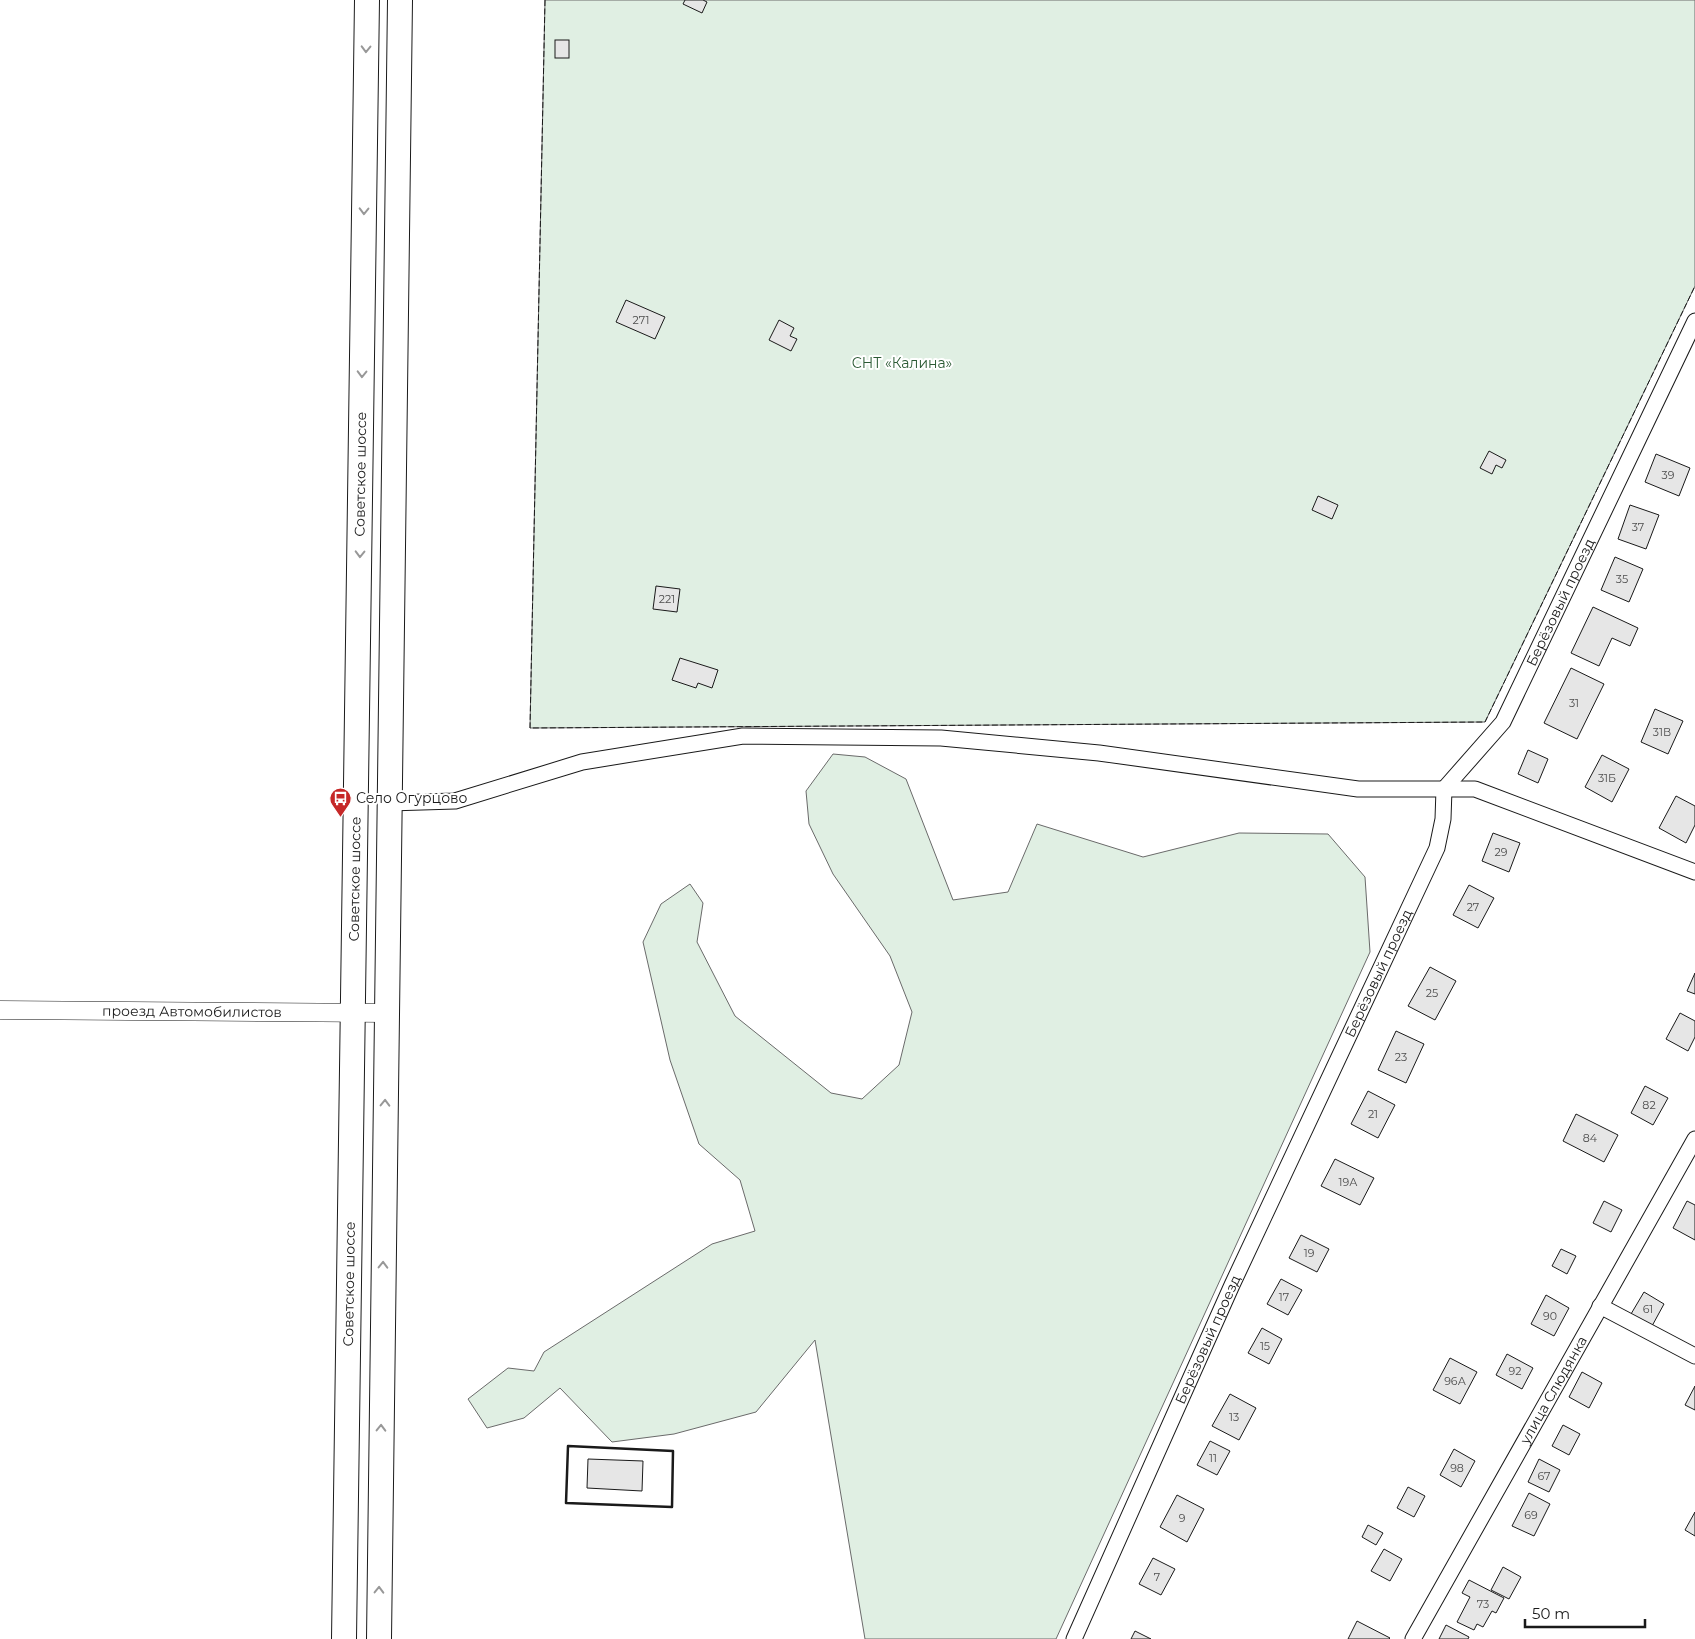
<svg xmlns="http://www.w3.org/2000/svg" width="1695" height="1639" font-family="Montserrat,sans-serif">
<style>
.green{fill:#e0efe3;stroke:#6a6a6a}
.building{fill:#e6e6e6;stroke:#1a1a1a}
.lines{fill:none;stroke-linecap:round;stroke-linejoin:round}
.minor-casing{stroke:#1a1a1a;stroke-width:17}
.tertiary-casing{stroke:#1a1a1a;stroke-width:19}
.trunk-casing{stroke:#1a1a1a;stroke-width:26}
.minor{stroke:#fff;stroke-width:15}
.tertiary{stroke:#fff;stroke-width:18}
.trunk{stroke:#fff;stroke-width:24}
.fence{stroke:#1a1a1a;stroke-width:1;stroke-dasharray:6 2.5;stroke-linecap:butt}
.wall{stroke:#1a1a1a;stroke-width:2.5}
.oneway{stroke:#989898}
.labels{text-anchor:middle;stroke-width:4;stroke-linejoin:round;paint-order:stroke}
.number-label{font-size:11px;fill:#4d4d4d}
.park-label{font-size:14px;fill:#2b5a34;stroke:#fff}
.street-label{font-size:14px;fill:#1a1a1a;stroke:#fff}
.poi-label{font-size:14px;fill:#1a1a1a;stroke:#fff;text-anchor:start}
</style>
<rect width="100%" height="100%" fill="#fff"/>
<g class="green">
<path d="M545 0H1695V286L1485 722 530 728Z"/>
<path d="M833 754 865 757 906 779 953 900 1008 892 1037 824 1143 857 1239 833 1328 834 1365 877 1370 952 1056 1639H865L815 1340 756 1412 674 1434 612 1442 560 1388 524 1418 487 1428 468 1399 508 1368 534 1371 544 1352 712 1244 755 1231 740 1180 699 1144 670 1060 643 942 661 904 690 884 703 903 697 942 735 1016 831 1093 862 1099 899 1065 912 1012 890 956 833 874 809 824 806 791Z"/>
</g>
<g class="building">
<path d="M685 0H703L707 2 702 13 683 4Z"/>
<rect x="555" y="40" width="14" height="18"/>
<path d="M626 300 665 317 655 339 616 322Z"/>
<path d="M779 320 794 328 790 336 797 339 791 351 769 340Z"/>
<path d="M1489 451 1506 460 1502 468 1496 465 1492 474 1480 468Z"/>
<path d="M1656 454 1690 468 1679 496 1645 482Z"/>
<path d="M1318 496 1338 505 1332 519 1312 510Z"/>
<path d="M1630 505 1659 515 1646 549 1618 539Z"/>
<path d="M1615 557 1643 569 1629 602 1601 590Z"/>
<path d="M656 586 680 589 677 612 653 609Z"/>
<path d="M1593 607 1638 628 1630 646 1612 638 1599 666 1571 653Z"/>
<path d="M680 658 718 670 712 688 698 683 696 688 672 680Z"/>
<path d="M1571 668 1604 684 1577 739 1544 723Z"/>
<path d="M1655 709 1683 721 1668 754 1641 742Z"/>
<path d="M1528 750 1548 759 1538 783 1518 774Z"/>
<path d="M1602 755 1629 769 1612 802 1585 787Z"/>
<path d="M1676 796 1695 806V825L1686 843 1659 828Z"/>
<path d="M1493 833 1520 843 1509 872 1482 861Z"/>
<path d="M1469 885 1494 898 1478 928 1453 915Z"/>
<path d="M1430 967 1456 981 1435 1020 1408 1006Z"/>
<path d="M1695 973V994L1687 991Z"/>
<path d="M1680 1013 1695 1021V1037L1688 1051 1666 1039Z"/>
<path d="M1396 1031 1424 1044 1406 1083 1378 1070Z"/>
<path d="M1645 1086 1668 1098 1653 1125 1631 1113Z"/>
<path d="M1368 1091 1395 1105 1378 1138 1351 1124Z"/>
<path d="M1576 1114 1618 1135 1604 1162 1563 1141Z"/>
<path d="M1335 1159 1374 1178 1360 1205 1321 1186Z"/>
<path d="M1604 1201 1622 1210 1611 1232 1593 1223Z"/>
<path d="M1687 1201 1695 1205V1240L1673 1228Z"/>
<path d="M1301 1235 1329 1249 1317 1272 1289 1258Z"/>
<path d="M1561 1249 1576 1256 1567 1274 1552 1266Z"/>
<path d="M1281 1279 1302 1290 1288 1315 1267 1304Z"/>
<path d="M1644 1292 1664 1304 1652 1326 1631 1314Z"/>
<path d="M1546 1295 1569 1308 1554 1336 1531 1324Z"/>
<path d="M1262 1328 1282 1339 1269 1364 1248 1353Z"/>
<path d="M1507 1354 1533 1368 1522 1389 1496 1375Z"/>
<path d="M1450 1358 1477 1372 1460 1404 1433 1390Z"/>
<path d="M1582 1372 1602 1383 1589 1408 1569 1397Z"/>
<path d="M1695 1386V1410L1685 1405Z"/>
<path d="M1230 1394 1256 1408 1239 1440 1212 1426Z"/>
<path d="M1563 1425 1580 1434 1569 1455 1552 1446Z"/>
<path d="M1210 1441 1230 1451 1217 1475 1197 1465Z"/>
<path d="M1454 1449 1475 1461 1461 1487 1440 1475Z"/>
<path d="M588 1459 643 1461 642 1491 587 1488Z"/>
<path d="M1539 1459 1560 1470 1549 1492 1528 1482Z"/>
<path d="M1408 1487 1425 1496 1414 1517 1397 1508Z"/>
<path d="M1529 1493 1550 1504 1534 1536 1512 1526Z"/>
<path d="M1177 1495 1204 1509 1187 1542 1160 1527Z"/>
<path d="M1695 1512V1536L1685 1530Z"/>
<path d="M1368 1525 1383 1533 1376 1545 1362 1537Z"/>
<path d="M1384 1549 1402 1559 1390 1581 1371 1571Z"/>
<path d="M1153 1558 1175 1569 1161 1595 1139 1584Z"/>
<path d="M1503 1567 1521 1577 1509 1599 1491 1590Z"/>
<path d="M1469 1580 1504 1598 1496 1613 1492 1611 1483 1627 1477 1624 1474 1630 1457 1622 1470 1597 1462 1593Z"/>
<path d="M1357 1621 1390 1638 1389 1639H1348Z"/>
<path d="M1446 1625 1469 1637 1468 1639H1439Z"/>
<path d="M1135 1631 1151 1639H1131Z"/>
</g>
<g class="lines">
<defs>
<g id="minor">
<path d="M389 803 455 801 582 762 743 736 941 738 1099 753 1358 789H1475L1695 872"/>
<path d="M1600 1306 1695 1356"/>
<path id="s1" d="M1074 1639 1232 1285 1437 848 1443 819 1444 789 1503 722 1695 321"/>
<path id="s2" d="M1413 1639 1695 1139"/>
</g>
<g id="tertiary">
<path id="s3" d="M0 1010 386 1013"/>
</g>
<g id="trunk">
<path id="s4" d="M344 1639 367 0"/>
<path d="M379 1639 400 0"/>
</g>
</defs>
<use href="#minor" class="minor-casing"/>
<use href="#tertiary" class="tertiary-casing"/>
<use href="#trunk" class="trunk-casing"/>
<use href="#minor" class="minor"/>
<use href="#tertiary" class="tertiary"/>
<use href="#trunk" class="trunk"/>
<path class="fence" d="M545 0 530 728 1485 722 1695 286"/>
<path class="wall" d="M568 1446 673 1451 672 1507 566 1503Z"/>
</g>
<defs><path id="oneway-chevron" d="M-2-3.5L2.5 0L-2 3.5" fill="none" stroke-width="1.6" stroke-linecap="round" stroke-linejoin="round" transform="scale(1.25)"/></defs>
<g class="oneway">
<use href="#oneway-chevron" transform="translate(366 49) rotate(91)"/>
<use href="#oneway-chevron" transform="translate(364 211) rotate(91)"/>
<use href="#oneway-chevron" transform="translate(362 374) rotate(91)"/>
<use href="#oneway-chevron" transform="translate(360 554) rotate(91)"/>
<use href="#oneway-chevron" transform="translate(385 1103) rotate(-89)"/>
<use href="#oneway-chevron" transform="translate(383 1265) rotate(-89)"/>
<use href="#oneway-chevron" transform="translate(381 1428) rotate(-89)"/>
<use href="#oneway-chevron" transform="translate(379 1590) rotate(-89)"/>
</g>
<defs>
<symbol id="bus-pin" viewBox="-11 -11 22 30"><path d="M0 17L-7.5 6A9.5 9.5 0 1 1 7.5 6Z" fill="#c62828" stroke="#fff"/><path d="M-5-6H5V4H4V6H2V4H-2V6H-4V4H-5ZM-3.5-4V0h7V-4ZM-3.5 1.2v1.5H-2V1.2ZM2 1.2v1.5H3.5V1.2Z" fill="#fff"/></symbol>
</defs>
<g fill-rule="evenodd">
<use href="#bus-pin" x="328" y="786" width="25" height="34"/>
</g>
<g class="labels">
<g class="number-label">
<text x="641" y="324">271</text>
<text x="1668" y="479">39</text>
<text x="1638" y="531">37</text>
<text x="1622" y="583">35</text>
<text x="667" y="603">221</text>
<text x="1574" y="707">31</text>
<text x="1662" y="736">31В</text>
<text x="1607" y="782">31Б</text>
<text x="1501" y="856">29</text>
<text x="1473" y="911">27</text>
<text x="1432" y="997">25</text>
<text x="1401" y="1061">23</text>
<text x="1649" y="1109">82</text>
<text x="1373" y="1118">21</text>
<text x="1590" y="1142">84</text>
<text x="1348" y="1186">19А</text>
<text x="1309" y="1257">19</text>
<text x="1284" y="1301">17</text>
<text x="1648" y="1313">61</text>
<text x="1550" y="1320">90</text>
<text x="1265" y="1350">15</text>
<text x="1515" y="1375">92</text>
<text x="1455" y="1385">96А</text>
<text x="1234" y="1421">13</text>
<text x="1213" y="1462">11</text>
<text x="1457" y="1472">98</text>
<text x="1544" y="1480">67</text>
<text x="1531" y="1519">69</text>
<text x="1182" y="1522">9</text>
<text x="1157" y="1581">7</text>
<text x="1483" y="1608">73</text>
</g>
<g class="park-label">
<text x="902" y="368">СНТ «Калина»</text>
</g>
<g class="street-label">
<text dy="5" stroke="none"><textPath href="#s4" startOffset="1165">Советское шоссе</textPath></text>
<text dy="5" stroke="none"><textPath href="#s1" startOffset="1152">Берёзовый проезд</textPath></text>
<text dy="5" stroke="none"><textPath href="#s4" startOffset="760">Советское шоссе</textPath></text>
<text dy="5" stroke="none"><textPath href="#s1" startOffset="732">Берёзовый проезд</textPath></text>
<text dy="5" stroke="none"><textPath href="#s3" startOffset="192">проезд Автомобилистов</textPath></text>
<text dy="5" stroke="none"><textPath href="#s4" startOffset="355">Советское шоссе</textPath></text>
<text dy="5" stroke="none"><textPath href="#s1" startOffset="328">Берёзовый проезд</textPath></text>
<text dy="5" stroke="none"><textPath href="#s2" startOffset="286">улица Слюдянка</textPath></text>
</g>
<g class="poi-label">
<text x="356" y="803">Село Огурцово</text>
</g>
</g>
<path d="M1525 1619v8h120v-8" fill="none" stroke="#1a1a1a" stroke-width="2.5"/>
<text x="1532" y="1619" font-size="15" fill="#1a1a1a" stroke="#ffffff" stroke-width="4" paint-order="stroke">50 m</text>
</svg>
